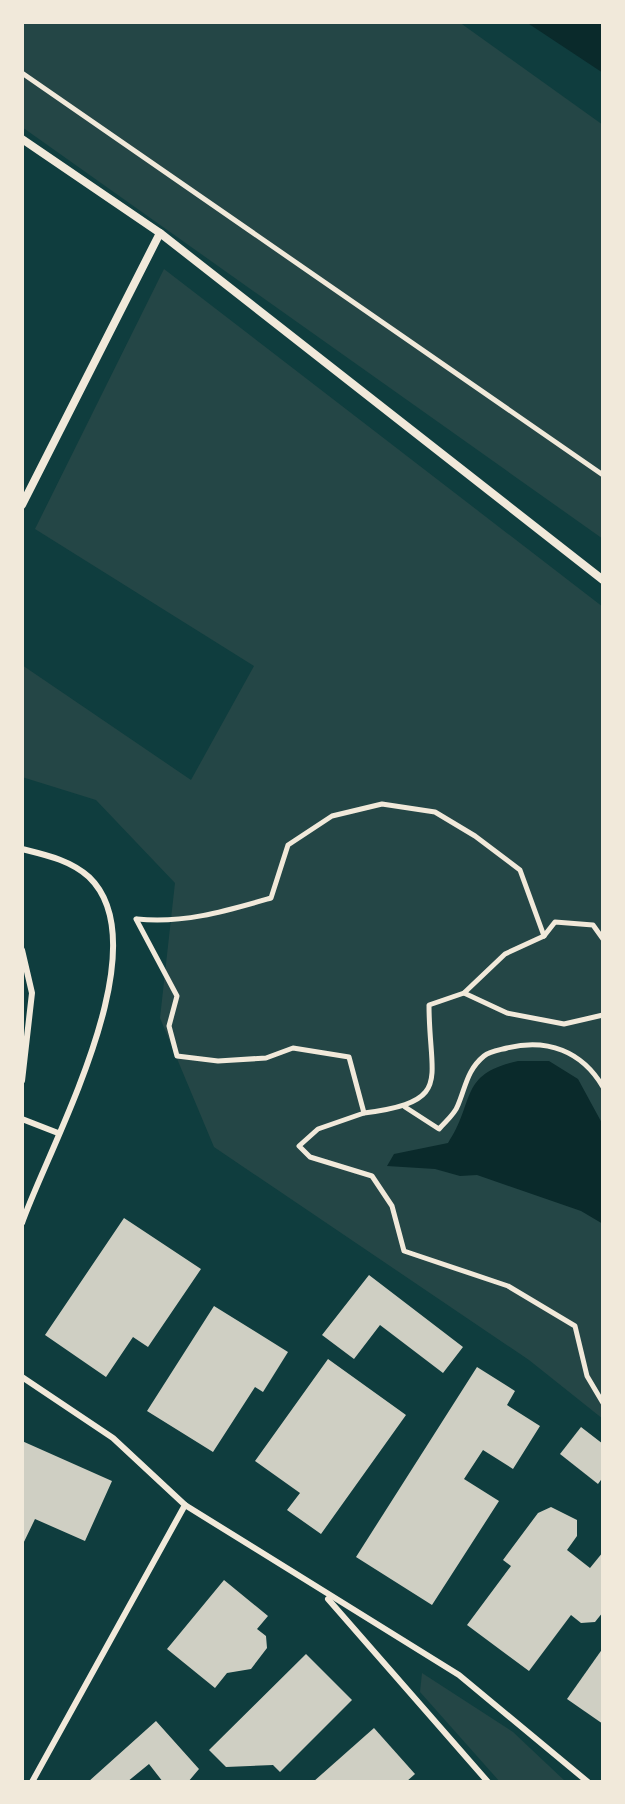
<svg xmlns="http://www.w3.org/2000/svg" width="625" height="1804" font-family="'Source Sans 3',sans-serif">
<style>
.green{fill:#244646}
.water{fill:#0a2a2b}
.building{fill:#cfcfc3}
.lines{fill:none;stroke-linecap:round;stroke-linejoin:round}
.path{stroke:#f1e9da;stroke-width:5}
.service{stroke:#f1e9da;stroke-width:6}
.minor{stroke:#f1e9da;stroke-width:8}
</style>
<rect width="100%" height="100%" fill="#0f3d3e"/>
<g class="green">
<path d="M22 22H459L603 125V539L22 127Z"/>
<path d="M164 269 603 607V1419L529 1360 214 1147 160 1018 175 883 96 800 22 777V665L191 780 254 666 35 529Z"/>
<path d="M422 1673 513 1732 566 1782H500L420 1692Z"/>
</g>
<g class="water">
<path d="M526 22H603V73Z"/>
<path d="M518 1061H549L578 1079 603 1125V1224L581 1211 477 1175 460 1176 435 1169 387 1166 394 1154 448 1143C476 1101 458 1074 518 1061Z"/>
</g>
<g class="building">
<path d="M124 1218 201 1269 148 1347 133 1337 106 1377 45 1335Z"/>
<path d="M369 1275 463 1347 443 1373 380 1325 354 1359 322 1335Z"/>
<path d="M214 1306 288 1352 263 1392 255 1387 213 1452 147 1411Z"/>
<path d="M328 1359 406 1415 321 1534 287 1510 300 1493 255 1461Z"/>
<path d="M477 1367 515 1391 507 1405 540 1426 513 1469 483 1450 464 1479 499 1501 432 1605 356 1557Z"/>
<path d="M581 1427 603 1444V1477L598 1484 560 1454Z"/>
<path d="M22 1441 112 1481 85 1541 35 1519 22 1546Z"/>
<path d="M551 1507 577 1520V1536L567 1550 590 1568 603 1552V1612L595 1622 581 1623 571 1615 529 1671 467 1625 511 1566 503 1560 538 1513Z"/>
<path d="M224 1580 268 1616 257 1629 266 1636 267 1648 251 1669 227 1673 215 1688 167 1649Z"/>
<path d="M603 1648V1724L567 1699Z"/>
<path d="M306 1654 352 1700 280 1772 273 1765 226 1767 209 1750Z"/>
<path d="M156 1721 199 1769 188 1782H163L149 1764 127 1782H88Z"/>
<path d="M374 1728 415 1774 406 1782H313Z"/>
</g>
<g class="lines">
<g class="path">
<path d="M22 73 603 475"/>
<path d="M136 919 177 996 169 1026 177 1056 218 1061 266 1058 293 1048 349 1057 364 1113 318 1129 299 1146 310 1157 372 1176 392 1206 404 1251 508 1286 575 1326 587 1376 603 1403"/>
<path d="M137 919C183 924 226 911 271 898L288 845 332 816 382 804 435 812 475 836 520 870 544 936 505 954 464 993 429 1005C429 1081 454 1101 364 1113"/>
<path d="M544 936 555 922 593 925 603 939"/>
<path d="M464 993 507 1013 564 1024 603 1015"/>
<path d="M405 1107 439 1129C445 1122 455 1114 458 1105 466 1086 467 1070 484 1056 490 1051 500 1050 507 1048 547 1038 582 1051 603 1087"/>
</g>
<g class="service">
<path d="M22 849C46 855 70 860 89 877 162 947 49 1146 22 1223"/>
<path d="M22 950 32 993 22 1081"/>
<path d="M22 1119 58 1133"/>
<path d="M22 1377 113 1438 185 1505 32 1782"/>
<path d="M185 1505 459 1675 588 1782"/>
<path d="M328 1599 488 1782"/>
</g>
<g class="minor">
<path d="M22 139 160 233 603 580"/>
<path d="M22 505 160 233"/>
</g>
</g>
<rect width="625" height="1804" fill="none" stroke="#f1e9da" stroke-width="48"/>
</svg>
